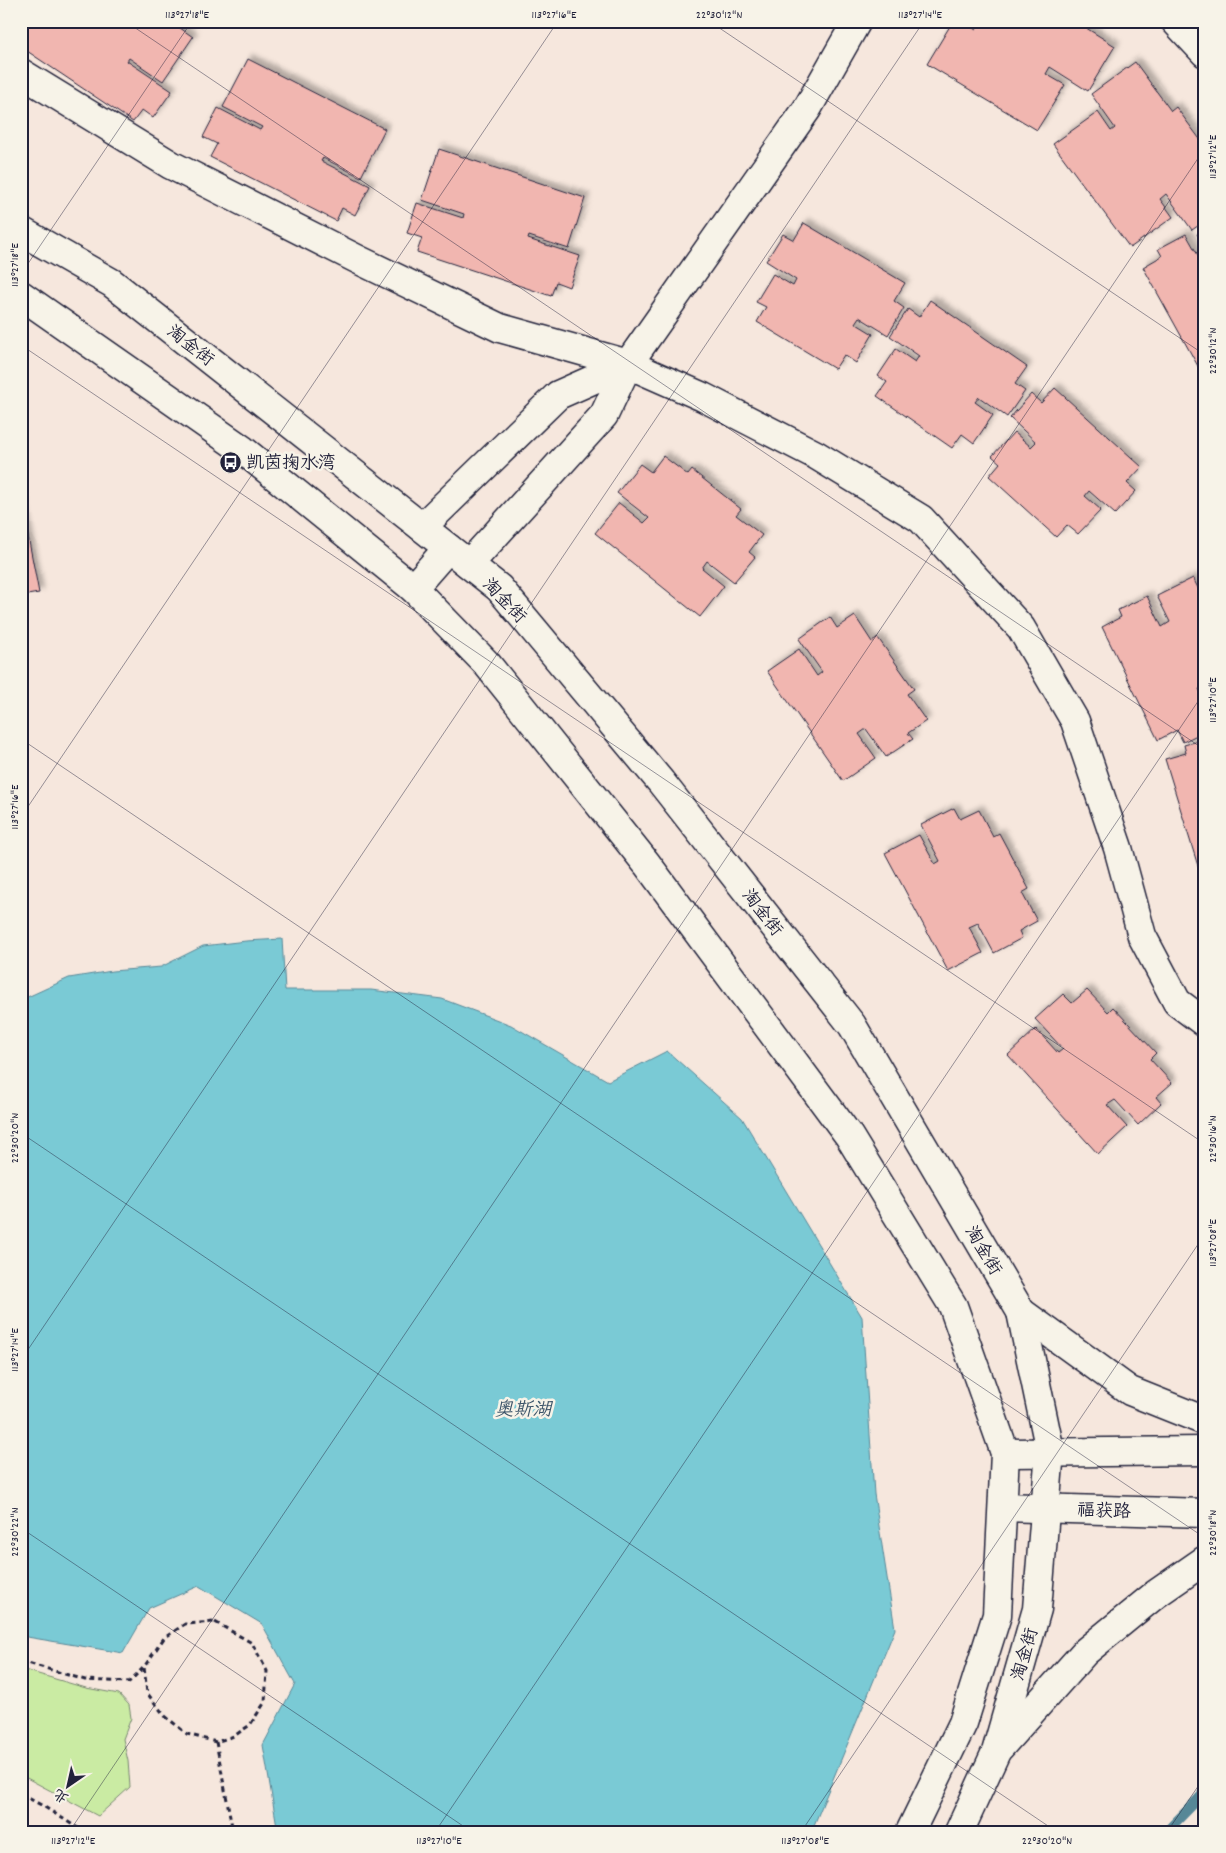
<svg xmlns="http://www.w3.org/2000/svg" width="1226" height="1853" font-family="Dekko,'LXGW WenKai TC',sans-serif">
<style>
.green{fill:#caeba3;stroke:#76866f}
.water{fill:#7acad5;stroke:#578797}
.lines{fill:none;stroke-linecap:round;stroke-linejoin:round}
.stream{stroke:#578797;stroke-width:10}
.building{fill:#f1b6b0;stroke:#22223b;filter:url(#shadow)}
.minor-casing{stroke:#22223b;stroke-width:31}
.path{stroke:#22223b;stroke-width:3;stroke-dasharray:5 4;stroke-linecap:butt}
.minor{stroke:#f7f3e8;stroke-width:28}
.ticks{fill:none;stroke:#22223b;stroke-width:1;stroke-opacity:0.45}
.labels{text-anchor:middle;stroke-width:5;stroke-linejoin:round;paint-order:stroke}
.street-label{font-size:18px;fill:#22223b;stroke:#f7f3e8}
.poi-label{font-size:18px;fill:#22223b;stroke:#f7f3e8;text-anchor:start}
.water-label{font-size:19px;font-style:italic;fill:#3c5469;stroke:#f7f3e8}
.neatline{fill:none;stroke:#22223b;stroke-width:2}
.ticks-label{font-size:12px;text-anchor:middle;fill:#22223b}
</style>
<defs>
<filter id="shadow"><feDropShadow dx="4.5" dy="-4.5" stdDeviation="2.5" flood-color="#0004"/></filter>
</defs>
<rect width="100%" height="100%" fill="#f6e7dd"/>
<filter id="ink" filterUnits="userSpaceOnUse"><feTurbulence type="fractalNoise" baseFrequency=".02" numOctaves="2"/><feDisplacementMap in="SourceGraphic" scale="10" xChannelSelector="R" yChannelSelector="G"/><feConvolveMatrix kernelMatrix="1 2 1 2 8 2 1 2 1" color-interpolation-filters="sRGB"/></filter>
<g filter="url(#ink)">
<path class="green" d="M21 1669 86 1688 119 1694 129 1705 131 1718 123 1739 128 1761 130 1787 98 1816 21 1775Z"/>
<path class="water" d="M282 939 285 990H371L442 999 511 1025 608 1081 667 1051 742 1118 862 1317 874 1494 895 1629 812 1830 807 1832H278L263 1745 295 1684 262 1624 199 1586 149 1608 123 1653 21 1636V1000L69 978 112 971 161 967 203 946 246 941Z"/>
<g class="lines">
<path class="stream" d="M1166 1832 1205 1792"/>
</g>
<g class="building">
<path d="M21 21H67L70 23 71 21H170L193 37 163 81 129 58 127 61 172 91 153 118 142 110 133 122 21 47V36L25 32 21 29Z"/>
<path d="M953 21H962L976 30 978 26 971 21H1075L1115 46 1088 91 1050 67 1046 74 1065 85 1037 130 927 64Z"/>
<path d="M248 59 385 129 361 177 323 158 321 161 370 186 355 215 342 208 336 221 210 157 217 144 203 137 218 108 260 130 262 127 223 107Z"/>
<path d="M1135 62 1171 111 1176 107 1205 146V155L1203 157 1205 159V221L1192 230 1166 194 1160 199 1173 217 1130 248 1053 144 1098 112 1111 131 1115 128 1091 94Z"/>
<path d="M439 149 585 198 569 249 529 236 528 239 580 256 569 287 556 282 551 296 417 252 422 238 407 233 417 203 463 218 464 214 422 200Z"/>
<path d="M804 223 905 283 894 301 904 308 888 335 859 317 855 323 873 334 856 363 844 355 835 369 757 322 766 307 756 302 773 274 793 286 796 280 766 261 783 234 794 240Z"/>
<path d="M1205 230V248L1197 234Z"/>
<path d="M1186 234 1203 264 1205 263 1204 377 1143 267 1162 256 1158 249Z"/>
<path d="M930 300 1027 367 1015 384 1025 391 1007 417 979 397 975 402 993 415 974 443 962 434 952 448 877 396 887 382 878 376 896 349 915 362 919 356 890 336 908 309 919 317Z"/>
<path d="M1055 388 1142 467 1127 483 1136 491 1115 514 1089 491 1085 496 1101 510 1078 534 1067 525 1056 537 989 476 1000 463 992 456 1014 432 1031 447 1036 442 1010 418 1031 394 1041 403Z"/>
<path d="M663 456 688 475 692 470 741 509 736 515 762 535 749 552 755 557 734 582 707 561 702 568 724 586 700 617 595 533 619 503 644 523 649 518 617 493 640 464 651 472Z"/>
<path d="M21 500 39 593 21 596Z"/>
<path d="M1193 578 1205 602V688L1204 686 1199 689 1205 701V731L1183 742 1177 730 1158 740 1102 627 1121 617 1118 610 1147 596 1162 627 1170 622 1157 596Z"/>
<path d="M855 616 872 642 878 638 914 689 907 694 926 721 908 733 913 739 886 757 866 729 859 734 876 758 843 781 767 671 799 649 817 676 822 672 799 639 830 617 837 628Z"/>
<path d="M1205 739V878L1202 879 1165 759 1186 753 1184 745Z"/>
<path d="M954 808 960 819 979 810 993 837 999 833 1029 889 1022 893 1037 921 1019 931 1022 938 994 953 978 923 969 927 983 953 948 971 885 853 919 835 935 864 940 861 921 825Z"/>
<path d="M1087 990 1108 1012 1113 1007 1156 1053 1150 1059 1172 1083 1156 1097 1161 1103 1138 1125 1115 1100 1107 1105 1127 1127 1098 1154 1008 1055 1036 1029 1058 1053 1063 1049 1035 1019 1063 994 1072 1003Z"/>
</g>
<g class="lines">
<defs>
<g id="minor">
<path d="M1175 21 1205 53"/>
<path d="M21 73 171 165 359 260 500 328 628 364 703 397 816 455 921 519 1021 628 1075 721 1118 848 1142 936 1177 1002 1205 1023"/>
<path d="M21 231 112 283 499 588 661 782 852 1025 1021 1312 1050 1451 1037 1609 996 1752 959 1832"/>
<path d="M21 295 243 450 413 588 487 664 647 864 849 1136 953 1306 1005 1453 997 1615 963 1723 910 1832"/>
<path d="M628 364 807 109 857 21"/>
<path d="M422 527 558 395 628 364 604 415 469 564"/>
<path d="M413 588 448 548"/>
<path d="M1021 1312 1130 1391 1205 1421"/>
<path d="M1005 1453 1205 1451"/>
<path d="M1003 1507 1205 1513"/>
<path d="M1000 1747 1085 1652 1156 1594 1205 1560"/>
</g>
</defs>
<use href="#minor" class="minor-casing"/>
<g class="path">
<path d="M215 1622 252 1643 267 1671 265 1702 250 1725 234 1736 216 1742 187 1734 165 1716 147 1693 144 1667 164 1638 185 1624Z"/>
<path d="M21 1661 85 1680 129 1682 144 1667"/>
<path d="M216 1742 233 1832"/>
<path d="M21 1794 43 1806 84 1832"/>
</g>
<use href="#minor" class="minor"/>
</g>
</g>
<path class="ticks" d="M125 21 1205 750M709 21 1205 355M21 274 192 21M21 345 1205 1144M21 739 1205 1538M21 817 558 21M21 1133 1057 1832M21 1360 924 21M21 1528 472 1832M69 1832 1205 148M435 1832 1205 691M801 1832 1205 1234M1167 1832 1205 1776"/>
<defs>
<symbol id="bus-disc" viewBox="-11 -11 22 22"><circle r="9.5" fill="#22223b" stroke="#f7f3e8"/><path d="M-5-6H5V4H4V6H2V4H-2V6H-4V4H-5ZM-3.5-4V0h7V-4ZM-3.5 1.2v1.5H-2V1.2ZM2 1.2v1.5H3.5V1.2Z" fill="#fff"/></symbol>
</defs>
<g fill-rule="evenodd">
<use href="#bus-disc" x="218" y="450" width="25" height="25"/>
</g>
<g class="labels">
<g class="street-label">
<text transform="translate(191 345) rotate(38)" y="6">淘金街</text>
<text transform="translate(505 600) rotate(46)" y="6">淘金街</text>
<text transform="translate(763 912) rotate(52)" y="6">淘金街</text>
<text transform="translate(984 1250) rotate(59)" y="6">淘金街</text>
<text transform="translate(1104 1510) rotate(2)" y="6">福获路</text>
<text transform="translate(1024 1654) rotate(-74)" y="6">淘金街</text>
</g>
<g class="poi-label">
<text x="246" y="468">凯茵掬水湾</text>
</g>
<g class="water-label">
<text x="523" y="1415">奥斯湖</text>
</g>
</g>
<rect width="1226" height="1853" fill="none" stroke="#f7f3e8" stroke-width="55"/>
<g transform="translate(68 1786) rotate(214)" stroke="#f7f3e8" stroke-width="4" paint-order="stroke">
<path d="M0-4L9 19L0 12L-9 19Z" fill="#22223b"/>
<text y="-8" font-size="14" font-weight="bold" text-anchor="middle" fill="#22223b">北</text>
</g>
<rect x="28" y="28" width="1170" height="1798" class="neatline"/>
<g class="ticks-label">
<text x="187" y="18">113°27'18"E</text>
<text x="554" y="18">113°27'16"E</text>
<text x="719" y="18">22°30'12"N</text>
<text x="920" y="18">113°27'14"E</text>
<text transform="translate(1212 157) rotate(-90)" y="4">113°27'12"E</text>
<text transform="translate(14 265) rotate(-90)" y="4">113°27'18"E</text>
<text transform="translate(1212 351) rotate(-90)" y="4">22°30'12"N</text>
<text transform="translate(1212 700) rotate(-90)" y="4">113°27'10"E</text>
<text transform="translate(14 807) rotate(-90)" y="4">113°27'16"E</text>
<text transform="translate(14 1138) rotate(-90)" y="4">22°30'20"N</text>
<text transform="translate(1212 1139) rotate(-90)" y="4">22°30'16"N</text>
<text transform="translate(1212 1243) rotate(-90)" y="4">113°27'08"E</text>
<text transform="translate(14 1350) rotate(-90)" y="4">113°27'14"E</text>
<text transform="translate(14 1532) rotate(-90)" y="4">22°30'22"N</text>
<text transform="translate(1212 1533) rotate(-90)" y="4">22°30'18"N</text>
<text x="73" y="1844">113°27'12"E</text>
<text x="439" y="1844">113°27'10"E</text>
<text x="805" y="1844">113°27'08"E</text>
<text x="1047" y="1844">22°30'20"N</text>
</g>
</svg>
